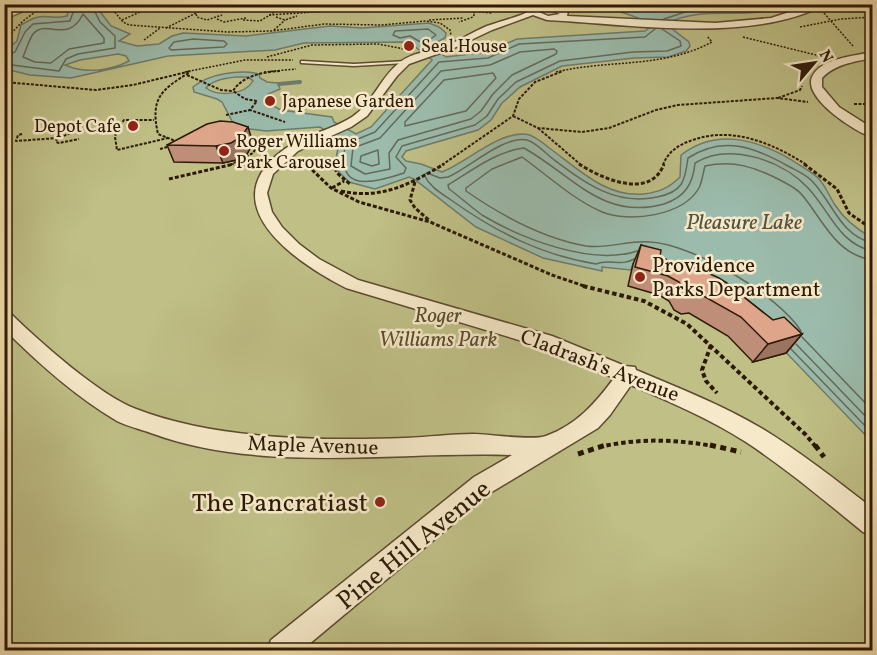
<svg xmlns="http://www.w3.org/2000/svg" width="877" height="655" font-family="Vollkorn,serif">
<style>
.green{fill:#bfbf86;stroke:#766c46;stroke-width:1.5}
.water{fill:#9bbbac;stroke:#6f7b6a;stroke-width:1.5;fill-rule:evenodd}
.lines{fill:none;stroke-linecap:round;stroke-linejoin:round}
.shore{stroke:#646a59;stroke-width:1.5}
.stream{stroke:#6f7b6a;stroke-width:4}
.service-casing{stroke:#5d4b30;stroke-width:3}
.minor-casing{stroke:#5d4b30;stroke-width:3}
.motorway-casing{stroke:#2c1a06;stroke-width:3}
.path-far4{stroke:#2c1a06;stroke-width:1.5;stroke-dasharray:2 1.5;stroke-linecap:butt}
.path-far3{stroke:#2c1a06;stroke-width:2;stroke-dasharray:3 1.5;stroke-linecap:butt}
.path-far2{stroke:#2c1a06;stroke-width:3;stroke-dasharray:4 2;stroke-linecap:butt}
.path-far1{stroke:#2c1a06;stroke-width:4;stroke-dasharray:4.5 3;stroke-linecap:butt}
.path{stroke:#2c1a06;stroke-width:5;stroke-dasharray:6 4.5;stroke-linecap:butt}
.service{fill:#f6e9c9;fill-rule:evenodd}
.minor{fill:#f6e9c9;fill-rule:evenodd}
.motorway{fill:#f1ddac;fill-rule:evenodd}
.wall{fill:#bf8e78;stroke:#2c1a06;stroke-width:1.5}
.shaded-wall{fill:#9b7461;stroke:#2c1a06;stroke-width:1.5}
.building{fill:#dea58b;stroke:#2c1a06;stroke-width:1.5}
.poi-dot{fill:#8f2418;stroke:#f6e9c9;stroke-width:2}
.labels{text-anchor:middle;stroke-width:5;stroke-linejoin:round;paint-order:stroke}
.far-poi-label{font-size:18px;fill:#2c1a06;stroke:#f6e9c9;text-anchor:start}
.poi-label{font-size:21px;fill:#2c1a06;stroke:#f6e9c9;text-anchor:start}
.park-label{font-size:21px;font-style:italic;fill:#584c2c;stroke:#f6e9c9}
.street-label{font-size:21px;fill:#2c1a06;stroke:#f6e9c9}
.water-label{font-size:22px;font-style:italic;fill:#535240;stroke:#f6e9c9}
.near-poi-label{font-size:26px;fill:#2c1a06;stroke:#f6e9c9;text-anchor:end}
.near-street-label{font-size:26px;fill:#2c1a06;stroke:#f6e9c9}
</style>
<rect width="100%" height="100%" fill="#f1ddac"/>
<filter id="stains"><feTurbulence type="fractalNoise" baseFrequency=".00333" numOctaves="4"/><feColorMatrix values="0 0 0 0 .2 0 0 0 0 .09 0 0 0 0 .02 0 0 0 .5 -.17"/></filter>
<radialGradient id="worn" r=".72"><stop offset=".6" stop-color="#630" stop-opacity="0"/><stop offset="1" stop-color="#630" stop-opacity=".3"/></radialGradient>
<path class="green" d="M26 4 872 5V650H5L4 20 23 12Z"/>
<path class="water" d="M70 5H95L111 26 130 34 119 41 137 46 159 44 172 36 183 33 246 36 330 26 362 28 429 23 439 27 446 33 445 38 430 46 446 57 487 52 517 39 645 31 649 28 650 24C636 15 617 12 601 5H798C785 7 773 10 760 12 729 16 694 8 666 24L689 42 690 46 686 51 668 57 634 58 562 66 520 87 502 103 491 120 478 130 406 151 402 157 406 161 421 164 442 172C467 162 497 133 524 134 532 134 542 142 548 147 577 168 606 198 644 194 659 192 669 188 680 177L681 155C716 128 755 139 790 159 799 165 809 170 817 177 825 184 829 196 835 205 844 219 858 230 872 238V442L776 342 633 264 631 270 602 267V271L543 258 476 227 414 179 409 177 375 189 349 182 337 170 336 158 340 139 320 127 266 131 240 128 232 121 222 102 217 99 194 92 193 87C208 74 240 69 259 74L260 78 267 82 278 83 280 89 268 94 275 107 281 110 332 117 334 122 356 134 371 127 432 60 409 42 304 43 275 50 168 56 71 78 30 75 5 69 4 52 17 41 21 25C47 9 44 21 67 16ZM118 54 126 56 129 61C110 71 85 74 65 65L80 60ZM236 77H248L253 81C245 95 218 97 206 88 212 80 225 78 236 77Z"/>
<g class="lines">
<g class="shore">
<path d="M83 14 104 38V43L69 49 51 63 35 62 23 57C26 50 29 40 33 34 46 18 68 45 83 14Z"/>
<path d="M664 19 697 8 767 4"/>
<path d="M428 29 436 35 424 44 410 36 400 38 393 35 395 31Z"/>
<path d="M655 29 645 37 519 44 488 58 439 62 375 132 358 139 347 138C333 191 366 186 404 173L406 168 396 157 402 146 475 125 487 116 498 99 516 82 560 61 633 52 667 51 681 46 680 41 662 29"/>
<path d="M193 39 224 41 227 44 224 47 171 50 169 48 174 42Z"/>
<path d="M554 49 557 51 556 54 512 75 493 94 481 111 471 119 398 140 389 153 390 169 365 174 351 166 353 148 380 138 441 71 490 65 520 52Z"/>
<path d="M4 56 15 52 25 32 33 24 70 21 76 4"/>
<path d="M4 64 59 71 66 59 78 54 115 48V36L100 22 91 4"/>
<path d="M493 73 496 78 466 111 405 126V122L444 80Z"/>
<path d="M378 150 379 164 372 166 360 162 361 156Z"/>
<path d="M637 251C592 266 522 239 482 215 471 207 460 197 449 189L448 185C471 171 497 151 524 148 572 175 603 221 664 204 685 197 693 184 695 163 729 142 782 160 808 188 830 211 838 243 872 251"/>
<path d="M634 259C621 267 609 258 596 264 541 255 496 232 451 200 441 193 430 187 424 175L427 173 440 178 448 177C469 168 504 135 527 140 537 143 545 153 553 159 585 183 615 206 657 197 683 192 685 181 688 158 723 135 754 147 788 166 797 171 805 174 812 181 833 203 840 235 872 243"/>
<path d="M801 331C778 295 693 244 650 242 629 240 608 249 586 246 542 238 502 216 466 191V188L492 169 522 157C547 175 574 200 602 212 629 223 683 216 699 188 702 182 703 173 705 166 734 160 755 167 780 180 789 185 797 188 803 196 824 222 836 254 872 260"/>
<path d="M802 337 872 410"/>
<path d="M796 344 872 423"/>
<path d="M791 349 872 433"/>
</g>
<path class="stream" d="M279 84 300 82"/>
<defs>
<path id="service" d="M303 61 354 64 406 61 408 62 406 63 354 66 301 63V61Z"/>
<g id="minor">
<path d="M814 4H826C753 44 629 24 547 20L533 15 492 30 454 48 409 64 397 76 367 116 351 127 298 151 273 174 267 193 272 212 282 227 299 244 319 259 358 280 552 336 625 366 635 367 636 370C679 388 722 405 761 428 800 452 836 480 872 508V535L863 532C825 501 787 469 746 442 710 419 670 402 631 385L610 415 598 428 490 493 302 650H267L271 640 474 477 512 455C397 451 261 474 151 433 140 429 127 426 117 421 76 397 38 363 4 329V312L10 313C40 342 99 395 136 409 216 440 321 441 405 438 428 437 451 434 473 434 490 434 532 441 546 436 576 425 596 403 614 378L539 346 346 288C297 263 211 205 282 151 303 135 330 131 352 117 373 103 380 78 399 63 412 52 430 52 446 46 460 40 473 32 487 26 498 22 510 19 521 15 530 11 537 7 546 5 553 4 561 9 568 11L567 16 715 23 771 18ZM549 9 560 14 548 16 539 12Z"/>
<path d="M872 52V58C854 62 835 64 822 78V87L839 107 872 128V137C855 132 803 98 812 77 820 58 855 56 872 52Z"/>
</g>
<path id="motorway" d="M4 4H22L4 14Z"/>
</defs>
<use href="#service" class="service-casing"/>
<use href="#minor" class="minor-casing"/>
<use href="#motorway" class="motorway-casing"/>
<g class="path-far4">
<path d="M108 4 123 22 129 25 228 32 272 31 324 24 381 25 426 21 440 23 450 30 451 35"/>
<path d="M198 4 215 9"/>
<path d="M243 4 263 7"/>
<path d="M263 5 265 8 277 10"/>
<path d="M157 6 181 4"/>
<path d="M408 9 441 4"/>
<path d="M472 10 478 4"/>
<path d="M472 11 492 13"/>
<path d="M824 13 853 46"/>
<path d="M196 14 197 17 207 20 222 15"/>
<path d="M269 15 330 11"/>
<path d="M276 17 285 20 297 16"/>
<path d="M217 19 224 22 246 18"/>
<path d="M122 20 158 4"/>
<path d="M243 20 260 21 278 10 298 5 337 10 472 11 475 13 473 17 459 22"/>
<path d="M429 20 464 18"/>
<path d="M800 27 841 19 872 17"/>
<path d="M166 28 214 4"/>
<path d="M274 30 285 20"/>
<path d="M743 37 820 56"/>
<path d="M144 40 160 28"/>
<path d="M4 41 23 21 46 4"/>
<path d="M267 57 312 45 378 44 404 49"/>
<path d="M185 72 245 60H293"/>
<path d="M264 72 296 69"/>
<path d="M556 72C611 59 661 69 712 42L707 36"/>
</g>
<g class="path-far3">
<path d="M280 71C263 72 242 76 233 91L245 99 257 101 250 110 285 122"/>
<path d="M187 75 221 90 233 91"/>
<path d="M4 82 96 90 133 85 191 71"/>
<path d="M778 98 800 90 802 86"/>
<path d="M854 104H872"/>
<path d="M226 115 250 110"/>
<path d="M513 116 538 128 582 132 609 128 656 110 678 105 777 98 808 102"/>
<path d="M59 125 71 131"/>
<path d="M538 128 581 165"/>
<path d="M117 129 124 120H154"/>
<path d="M22 134 18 135 16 141 58 138 79 130 117 129 115 137 117 150 168 138"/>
<path d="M57 138 56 142 59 143 79 139"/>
<path d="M178 142 158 134C150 98 161 90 190 72"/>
<path d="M160 149 171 146"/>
<path d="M298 163 307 165"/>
<path d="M230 165 253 153 258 145 255 139 249 137"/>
<path d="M442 165 513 116 519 99 535 82 563 71"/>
<path d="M663 165C667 153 678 145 690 141 731 125 772 143 807 165"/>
</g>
<g class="path-far2">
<path d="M302 164 307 165 331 188 359 202 430 222 552 275 587 287"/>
<path d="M579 164C601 178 650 201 664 164"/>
<path d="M804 164 837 189 849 213 872 229"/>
<path d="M335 168 337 173 350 184"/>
<path d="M169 179 234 164"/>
<path d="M415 182 410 200 415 208 430 221"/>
<path d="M332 188 344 181"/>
<path d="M341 191C381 200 411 184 444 164"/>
</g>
<g class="path-far1">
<path d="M583 286 644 301 687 324 806 435 816 447"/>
<path d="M711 345 702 370 706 381 717 393"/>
<path d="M599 447C639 438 677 439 718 447"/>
</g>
<g class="path">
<path d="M710 445 741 452"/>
<path d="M815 445 824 457"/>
<path d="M578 454 606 445"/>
</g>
<use href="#service" class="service"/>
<use href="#minor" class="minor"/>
<use href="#motorway" class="motorway"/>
</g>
<g class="wall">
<path d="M253 143 247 154 236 160 223 163 174 162 167 145Z"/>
<path d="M641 245 660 257 745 298 773 320 802 334 786 353 753 362 728 336 689 313 681 314 674 310 669 301 659 295 628 286 633 264Z"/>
</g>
<g class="shaded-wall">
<path d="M248 127 253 143 247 154 236 160 223 163 216 146Z"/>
<path d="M802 334 786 353 753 362 768 344Z"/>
</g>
<g class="building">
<path d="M220 121 233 122 248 127 241 137 231 143 216 146 167 145 207 124Z"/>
<path d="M641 245 661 250 660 257 691 269 694 267 719 278 747 296 745 298 773 320 784 317 802 334 768 344 741 317 700 294 691 296 685 292 679 282 668 276 635 267Z"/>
</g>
<g class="poi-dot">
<circle cx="409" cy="46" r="6"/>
<circle cx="270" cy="101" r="6"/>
<circle cx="133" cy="126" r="6"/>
<circle cx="224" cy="151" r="6"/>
<circle cx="640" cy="277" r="6"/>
<circle cx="380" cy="502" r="6"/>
</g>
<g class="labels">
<g class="far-poi-label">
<text x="421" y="52">Seal House</text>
<text x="282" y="107">Japanese Garden</text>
<text x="121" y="132" text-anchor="end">Depot Cafe</text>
<text x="236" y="147">Roger Williams<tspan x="236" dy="21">Park Carousel</tspan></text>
</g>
<g class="poi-label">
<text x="652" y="272">Providence<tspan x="652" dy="24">Parks Department</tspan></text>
</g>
<g class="park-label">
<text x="438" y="322">Roger<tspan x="438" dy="24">Williams Park</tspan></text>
</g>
<g class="street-label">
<text transform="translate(600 365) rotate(21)" y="7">Cladrash's Avenue</text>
<text transform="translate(313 445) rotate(2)" y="7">Maple Avenue</text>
</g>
<g class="water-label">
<text x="744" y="229">Pleasure Lake</text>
</g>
<g class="near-poi-label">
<text x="368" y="511">The Pancratiast</text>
</g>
<g class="near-street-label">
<text transform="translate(413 544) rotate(-39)" y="9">Pine Hill Avenue</text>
</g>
</g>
<rect width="877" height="655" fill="none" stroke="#f1ddac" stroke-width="24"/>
<rect x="6" y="6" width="865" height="643" fill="none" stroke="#2c1a06" stroke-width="3"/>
<rect x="12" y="12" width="853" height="631" fill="none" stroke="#2c1a06" stroke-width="1.5"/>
<g transform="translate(814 63) rotate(61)" stroke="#f6e9c9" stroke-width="4.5" paint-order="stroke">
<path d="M0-4.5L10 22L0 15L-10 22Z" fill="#2c1a06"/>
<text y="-9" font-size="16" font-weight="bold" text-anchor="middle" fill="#2c1a06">N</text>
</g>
<rect width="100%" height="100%" filter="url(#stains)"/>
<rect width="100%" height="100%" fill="url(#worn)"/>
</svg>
